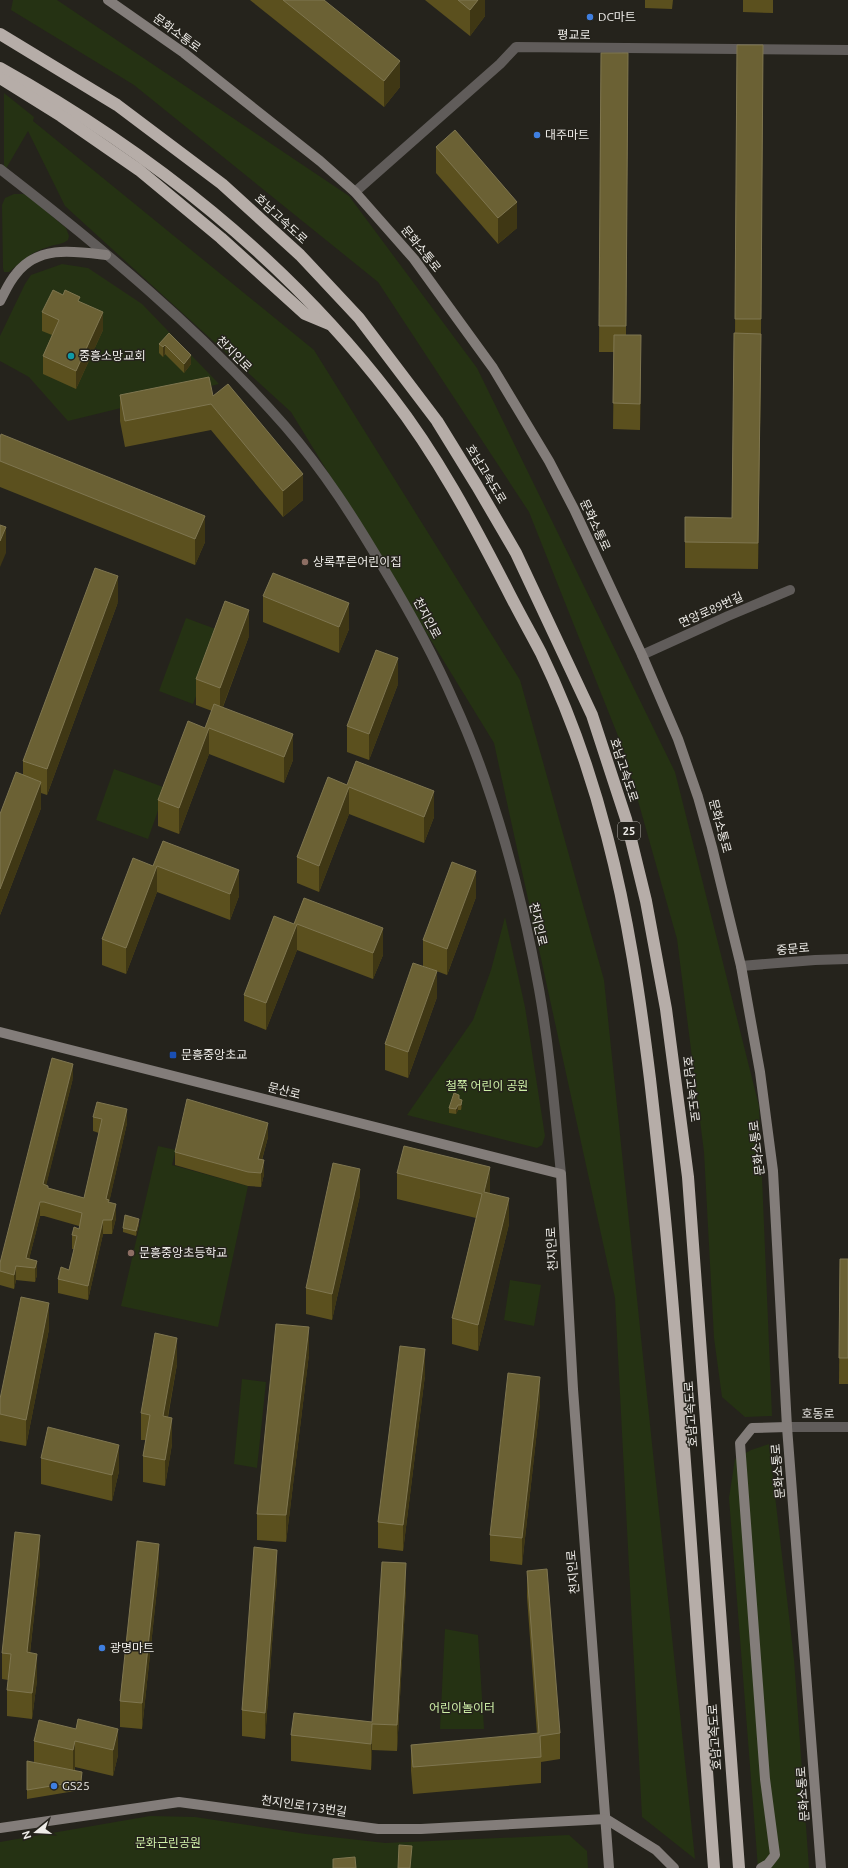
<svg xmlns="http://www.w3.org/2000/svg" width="848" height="1868" font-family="Ubuntu,'Noto Sans KR',sans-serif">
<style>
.green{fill:#253213}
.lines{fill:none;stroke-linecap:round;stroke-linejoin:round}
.street{stroke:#605c5a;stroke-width:10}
.secondary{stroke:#837d7a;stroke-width:10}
.highway{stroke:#b6ada8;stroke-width:12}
.wall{fill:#5b501e}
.shaded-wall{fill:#3f3714}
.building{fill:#6b6134;stroke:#7f7650}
.shop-dot{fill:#3f7fe0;stroke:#25231c;stroke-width:1.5}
.culture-dot{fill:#0f9aa8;stroke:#25231c;stroke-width:1.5}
.education-dot{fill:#8d6e63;stroke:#25231c;stroke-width:1.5}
.transit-dot{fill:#1a4fb4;stroke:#25231c;stroke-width:1.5}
.labels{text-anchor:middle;stroke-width:3;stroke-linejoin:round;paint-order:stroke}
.shield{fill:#25231c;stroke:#b2b0ab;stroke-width:1}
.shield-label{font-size:11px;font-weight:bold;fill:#eeece8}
.poi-label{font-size:12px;fill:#eeece8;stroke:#25231c;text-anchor:start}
.street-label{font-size:12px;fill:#eeece8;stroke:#25231c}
.park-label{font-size:12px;fill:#cdeea6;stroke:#25231c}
</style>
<rect width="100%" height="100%" fill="#25231c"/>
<g class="green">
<path d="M13 0H57L349 196 477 368 675 772 759 1106 772 1416 745 1417 722 1397 714 1338 704 1152 677 939 624 751 529 512 378 282 134 85 11 10Z"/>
<path d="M4 93 34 117 33 121 314 350 520 680 604 980 695 1859 642 1817 615 1298 494 743 291 412 65 206 28 131 4 172Z"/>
<path d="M14 194H23L28 196 66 228 69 236 68 240C62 245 55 244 48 247 31 252 22 261 9 272H4L3 268 2 205 5 198Z"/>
<path d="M62 264 88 268 142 304 219 384 68 421 29 377 0 361V336L25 284 31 275Z"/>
<path d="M186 618 221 631 193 704 159 691Z"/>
<path d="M114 769 166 788 148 839 96 820Z"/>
<path d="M505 917 525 1007 545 1136 542 1145 537 1148 407 1115 473 1020 491 970Z"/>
<path d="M158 1146 176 1150 172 1165 248 1186 218 1327 121 1306Z"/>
<path d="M510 1280 541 1285 534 1326 504 1320Z"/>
<path d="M242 1379 266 1382 257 1468 234 1464Z"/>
<path d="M769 1444 794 1659 809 1868H758L729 1498 735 1459 751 1450Z"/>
<path d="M445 1629 478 1635 484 1729H440Z"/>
<path d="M150 1816 195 1817 306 1834 385 1843 569 1835 587 1851 588 1868H0V1842Z"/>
</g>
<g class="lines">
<g class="street">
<path d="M0 169C101 247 201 330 285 426 324 471 354 518 384 569 410 612 434 656 454 702 494 789 522 895 539 989 550 1051 555 1113 561 1174"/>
<path d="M355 192 500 64 516 47 848 50"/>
<path d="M642 655 728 616 790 590"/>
<path d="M741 966 815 960 848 959"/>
<path d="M787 1427H848"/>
</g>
<g class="secondary">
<path d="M108 0 184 53 320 161 355 192 414 259 493 368 549 461 574 509 642 655 678 739 698 797 712 847 741 966 760 1072 773 1171 787 1427 821 1868"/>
<path d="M0 301C5 292 9 282 16 274 38 245 74 251 106 255"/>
<path d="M0 1032 561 1174 573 1389 609 1868"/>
<path d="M0 1828 179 1802 378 1829H421L606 1819 656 1850 674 1868"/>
<path d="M761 1868 768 1864 775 1855 765 1779 740 1443 752 1428 787 1427"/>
</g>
<g class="highway">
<path d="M0 34 117 105 222 184 300 255 359 318 437 421 477 486 516 553 592 715 626 819 646 901 666 1009 688 1177 739 1868"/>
<path d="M0 68C149 151 287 260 391 396 437 455 473 523 507 589 518 611 530 632 541 653 569 711 591 774 607 836 628 916 640 998 650 1079 657 1141 664 1202 669 1263 687 1465 699 1666 714 1868"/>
<path d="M0 78 61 116 139 170 221 238 305 314 329 324"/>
</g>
</g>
<g class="wall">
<path d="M250 0H324L400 87 384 107Z"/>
<path d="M425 0H485V16L470 36Z"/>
<path d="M645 0H673L672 9 645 8Z"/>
<path d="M743 0H773V13L743 12Z"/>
<path d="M737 45H763L761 334V360L758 569 685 568V517L732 518 735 333Z"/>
<path d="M601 53H628L626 335 641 361 640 430 613 429 614 352H599Z"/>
<path d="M436 147 517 228 498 244 436 173Z"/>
<path d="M63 295 80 302 103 330 76 389 43 374V356L52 335 42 331V312Z"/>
<path d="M169 333 191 364 184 373 165 354 163 357 159 353V344Z"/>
<path d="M120 395 213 396 303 500 283 517 211 430 125 447 120 421Z"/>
<path d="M0 438 205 542 195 565 0 487Z"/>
<path d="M263 596 349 629 339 653 263 622Z"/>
<path d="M118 602 47 795 41 793V808L0 915V814L23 775V761Z"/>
<path d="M249 636 223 707 293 760 284 783 209 754 179 834 158 826V800L205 728 212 711 196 705V679Z"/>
<path d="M398 684 369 760 347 752V726Z"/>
<path d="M347 785 434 817 424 843 349 814 319 892 297 883V857Z"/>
<path d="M163 841 239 896 230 920 157 892 126 974 102 965V939L153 866Z"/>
<path d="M476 897 447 975 423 966V940Z"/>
<path d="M304 898 383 955 373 979 297 950 266 1030 244 1021V995L294 924Z"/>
<path d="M437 997 408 1078 385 1070V1044Z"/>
<path d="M73 1078 46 1185 48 1188 84 1198 99 1133 93 1131V1117L127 1123 109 1202 116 1218 112 1234H103L88 1300 58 1293V1279L69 1270 74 1249H72V1235L79 1229V1226L44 1216H40L29 1259 37 1261V1275L35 1282 16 1280 14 1289 0 1285V1263Z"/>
<path d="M459 1099 462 1105 461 1110H458L456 1114 449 1113V1108Z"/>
<path d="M268 1137 262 1160 264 1174 261 1187 248 1186 175 1165V1152Z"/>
<path d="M397 1173 490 1194 509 1224 478 1351 452 1344V1318L476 1218 397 1199Z"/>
<path d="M360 1195 332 1320 306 1314V1288Z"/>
<path d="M139 1224 136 1236 123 1232V1228Z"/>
<path d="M840 1259H848V1384H839Z"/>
<path d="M49 1329 26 1446 0 1441V1399Z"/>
<path d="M309 1354 286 1542 257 1540V1514Z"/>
<path d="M177 1364 168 1417 172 1444 165 1486 143 1482V1456L146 1440H141V1413Z"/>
<path d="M425 1375 403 1551 378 1548V1522Z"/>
<path d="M540 1403 522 1565 490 1561V1535Z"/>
<path d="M41 1458 119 1471 112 1501 41 1484Z"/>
<path d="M40 1561 30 1653 37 1680 32 1719 7 1716V1690L8 1680 2 1679V1653Z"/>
<path d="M159 1570 142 1729 120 1727V1701Z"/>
<path d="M527 1571 560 1733V1759L541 1762V1783L413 1794 411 1771V1745L537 1734 527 1597Z"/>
<path d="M277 1576 265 1739 242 1736V1710Z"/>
<path d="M406 1589 397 1751 372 1750 371 1770 291 1761V1735L372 1722Z"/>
<path d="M78 1719 118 1755 113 1776 75 1767V1770L82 1781 81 1790 27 1799V1761L34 1763V1741L76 1729Z"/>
</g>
<g class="shaded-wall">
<path d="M478 0H485V16L470 36V10Z"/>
<path d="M400 61V87L384 107V81Z"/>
<path d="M517 202V228L498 244V218Z"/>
<path d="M103 312V330L76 389V371Z"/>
<path d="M761 334V360L758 569V543Z"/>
<path d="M641 335V361L640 430V404Z"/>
<path d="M165 345V354L163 357V347Z"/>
<path d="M191 355V364L184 373V364Z"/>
<path d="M303 474V500L283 517V491Z"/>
<path d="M205 516V542L195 565V539Z"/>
<path d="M6 527V553L0 567V541Z"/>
<path d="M118 576V602L47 795V769Z"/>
<path d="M349 603V629L339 653V627Z"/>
<path d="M249 610V636L220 714V688Z"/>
<path d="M398 658V684L369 760V734Z"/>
<path d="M209 728V754L179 834V808Z"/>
<path d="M293 734V760L284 783V757Z"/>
<path d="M41 782V808L0 915V889Z"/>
<path d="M349 787V814L319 892V866Z"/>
<path d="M434 791V817L424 843V817Z"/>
<path d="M157 866V892L126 974V948Z"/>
<path d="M239 870V896L230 920V894Z"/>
<path d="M476 871V897L447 975V949Z"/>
<path d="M297 924V950L266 1030V1003Z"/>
<path d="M383 928V955L373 979V953Z"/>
<path d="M437 971V997L408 1078V1052Z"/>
<path d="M73 1064V1078L43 1198V1184Z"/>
<path d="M462 1100V1105L461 1110V1105Z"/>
<path d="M458 1105V1110L456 1114V1109Z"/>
<path d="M127 1109V1123L109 1203 106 1199Z"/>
<path d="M268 1123V1137L258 1173V1159Z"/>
<path d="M264 1160V1174L261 1187V1173Z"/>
<path d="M490 1167V1193L484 1218V1192Z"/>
<path d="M360 1169V1195L332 1320V1294Z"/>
<path d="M509 1198V1224L478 1351V1325Z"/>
<path d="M40 1202V1216L27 1267 26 1258Z"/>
<path d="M116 1204V1218L112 1234V1220Z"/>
<path d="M139 1219V1224L136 1236V1231Z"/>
<path d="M103 1220V1234L88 1300V1286Z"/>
<path d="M37 1261V1275L35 1282V1268Z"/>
<path d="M16 1266V1280L14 1289V1275Z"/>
<path d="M49 1303V1329L26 1446V1420Z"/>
<path d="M309 1327V1354L286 1542V1515Z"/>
<path d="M177 1338V1364L163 1442V1416Z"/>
<path d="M425 1349V1375L403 1551V1525Z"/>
<path d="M540 1377V1403L522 1565V1538Z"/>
<path d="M172 1418V1444L165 1486V1460Z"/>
<path d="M119 1445V1471L112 1501V1475Z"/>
<path d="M40 1535V1561L27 1679V1652Z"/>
<path d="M159 1544V1570L142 1729V1703Z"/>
<path d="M277 1550V1576L265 1739V1713Z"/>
<path d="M406 1563V1589L397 1751V1725Z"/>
<path d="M37 1654V1680L32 1719V1693Z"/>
<path d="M372 1724V1750L371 1770V1744Z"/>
<path d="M118 1729V1755L113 1776V1750Z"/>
<path d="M75 1741V1767L73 1776V1750Z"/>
<path d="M82 1772V1781L81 1790V1781Z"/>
</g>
<g class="building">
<path d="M283 0H324L400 61 384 81Z"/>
<path d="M458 0H478L470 10Z"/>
<path d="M737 45H763L761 319H735Z"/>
<path d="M601 53H628L626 326H599Z"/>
<path d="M455 130 517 202 498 218 436 147Z"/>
<path d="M53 290 63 295 65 290 80 297 78 301 103 312 76 371 43 356 59 320 42 312Z"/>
<path d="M169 333 191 355 184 364 165 345 163 347 159 344Z"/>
<path d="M734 333 761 334 758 543 685 542V517L732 518Z"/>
<path d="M614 335H641L640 404 613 403Z"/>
<path d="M209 377 213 396 228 384 303 474 283 491 211 404 125 421 120 395Z"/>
<path d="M1 434 205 516 195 539 0 461V438Z"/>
<path d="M0 525 6 527 0 541Z"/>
<path d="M95 568 118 576 47 769 23 761Z"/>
<path d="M273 573 349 603 339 627 263 596Z"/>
<path d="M225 601 249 610 220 688 196 679Z"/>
<path d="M376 650 398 658 369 734 347 726Z"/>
<path d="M214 704 293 734 284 757 209 728 179 808 158 800 188 721 205 728Z"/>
<path d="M356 761 434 791 424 817 349 787 319 866 297 857 328 777 347 785Z"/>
<path d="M16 772 41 782 0 889V814Z"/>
<path d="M163 841 239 870 230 894 157 866 126 948 102 939 133 858 153 866Z"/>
<path d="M452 862 476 871 447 949 423 940Z"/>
<path d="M304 898 383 928 373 953 297 924 266 1003 244 995 274 916 294 924Z"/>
<path d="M413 963 437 971 408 1052 385 1044Z"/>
<path d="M52 1058 73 1064 43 1184 48 1186V1188L84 1198 102 1119 93 1117 97 1102 127 1109 106 1199 109 1200 108 1202 116 1204 112 1220H103L88 1286 58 1279 61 1267 69 1270 77 1236 72 1235 74 1227 79 1229 82 1213 44 1202H40L26 1258 37 1261 35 1268 16 1266 14 1275 0 1271V1263Z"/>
<path d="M454 1093 459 1095V1099L462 1100 461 1105H458L456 1109 449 1108Z"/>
<path d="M187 1099 268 1123 258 1159 264 1160 261 1173 248 1172 175 1152Z"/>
<path d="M404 1146 490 1167 484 1192 509 1198 478 1325 452 1318 482 1194 397 1173Z"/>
<path d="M333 1163 360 1169 332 1294 306 1288Z"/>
<path d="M125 1215 139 1219 136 1231 123 1228Z"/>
<path d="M840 1259H848V1358H839Z"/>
<path d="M21 1297 49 1303 26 1420 0 1414V1399Z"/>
<path d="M276 1324 309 1327 286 1515 257 1514Z"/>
<path d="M155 1333 177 1338 163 1416 172 1418 165 1460 143 1456 150 1415 141 1413Z"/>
<path d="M400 1346 425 1349 403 1525 378 1522Z"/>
<path d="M508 1373 540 1377 522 1538 490 1535Z"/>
<path d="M48 1427 119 1445 112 1475 41 1458Z"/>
<path d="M15 1532 40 1535 27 1652 37 1654 32 1693 7 1690 11 1654 2 1653Z"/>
<path d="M137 1541 159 1544 142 1703 120 1701Z"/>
<path d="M254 1547 277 1550 265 1713 242 1710Z"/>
<path d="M382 1562 406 1563 397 1725 372 1724 371 1744 291 1735 294 1713 372 1722Z"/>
<path d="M547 1569 560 1733 540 1736 541 1757 413 1767 411 1745 539 1733 527 1571Z"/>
<path d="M78 1719 118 1729 113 1750 75 1741 73 1750 34 1741 39 1720 76 1729Z"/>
<path d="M27 1761 82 1772 81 1781 27 1790Z"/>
<path d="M399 1845 412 1846 410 1868H398Z"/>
<path d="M355 1857 356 1868H333V1859Z"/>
</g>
<g class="shop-dot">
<circle cx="590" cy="17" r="4"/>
<circle cx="537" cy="135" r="4"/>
<circle cx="102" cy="1648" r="4"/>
<circle cx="54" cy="1786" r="4"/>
</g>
<circle class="culture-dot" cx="71" cy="356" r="4"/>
<g class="education-dot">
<circle cx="305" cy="562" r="4"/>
<circle cx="131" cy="1253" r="4"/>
</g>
<rect class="transit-dot" x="169" y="1051" width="8" height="8" rx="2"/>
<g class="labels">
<rect class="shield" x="618" y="822" width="22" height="18" rx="3"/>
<g class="shield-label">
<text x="629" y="835">25</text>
</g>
<g class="poi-label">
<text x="598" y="21">DC마트</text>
<text x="545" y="139">대주마트</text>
<text x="79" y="360">중흥소망교회</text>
<text x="313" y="566">상록푸른어린이집</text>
<text x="181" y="1059">문흥중앙초교</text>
<text x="139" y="1257">문흥중앙초등학교</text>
<text x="110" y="1652">광명마트</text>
<text x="62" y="1790">GS25</text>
</g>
<g class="street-label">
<text transform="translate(177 33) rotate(36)" y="4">문화소통로</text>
<text transform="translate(574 35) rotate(1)" y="4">평교로</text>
<text transform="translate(281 219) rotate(43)" y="4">호남고속도로</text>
<text transform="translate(421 249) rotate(51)" y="4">문화소통로</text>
<text transform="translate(234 354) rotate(45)" y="4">천지인로</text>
<text transform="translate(486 474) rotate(59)" y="4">호남고속도로</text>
<text transform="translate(595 525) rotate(65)" y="4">문화소통로</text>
<text transform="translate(711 610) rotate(-24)" y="4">면앙로89번길</text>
<text transform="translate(427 618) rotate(62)" y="4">천지인로</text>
<text transform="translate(624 770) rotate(72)" y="4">호남고속도로</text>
<text transform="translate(720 826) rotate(75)" y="4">문화소통로</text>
<text transform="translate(538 924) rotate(77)" y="4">천지인로</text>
<text transform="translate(793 949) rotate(-5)" y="4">중문로</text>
<text transform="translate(691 1089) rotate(83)" y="4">호남고속도로</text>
<text transform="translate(284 1091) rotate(14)" y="4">문산로</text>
<text transform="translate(757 1148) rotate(-97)" y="4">문화소통로</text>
<text transform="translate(552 1249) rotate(-93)" y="4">천지인로</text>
<text transform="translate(691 1414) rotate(-94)" y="4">호남고속도로</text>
<text x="818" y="1418">호동로</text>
<text transform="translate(778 1471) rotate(-95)" y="4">문화소통로</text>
<text transform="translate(573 1572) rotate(-95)" y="4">천지인로</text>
<text transform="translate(715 1737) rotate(-94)" y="4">호남고속도로</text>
<text transform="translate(803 1794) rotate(-94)" y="4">문화소통로</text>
<text transform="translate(304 1806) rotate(8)" y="4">천지인로173번길</text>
</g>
<g class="park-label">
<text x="487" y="1090">철쭉 어린이 공원</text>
<text x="462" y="1712">어린이놀이터</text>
<text x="168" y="1847">문화근린공원</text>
</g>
</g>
<g transform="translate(36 1832) rotate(252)" stroke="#25231c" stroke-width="3" paint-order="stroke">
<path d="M0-3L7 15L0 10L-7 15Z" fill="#eeece8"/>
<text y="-6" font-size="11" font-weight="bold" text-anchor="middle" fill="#eeece8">N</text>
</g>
</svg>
